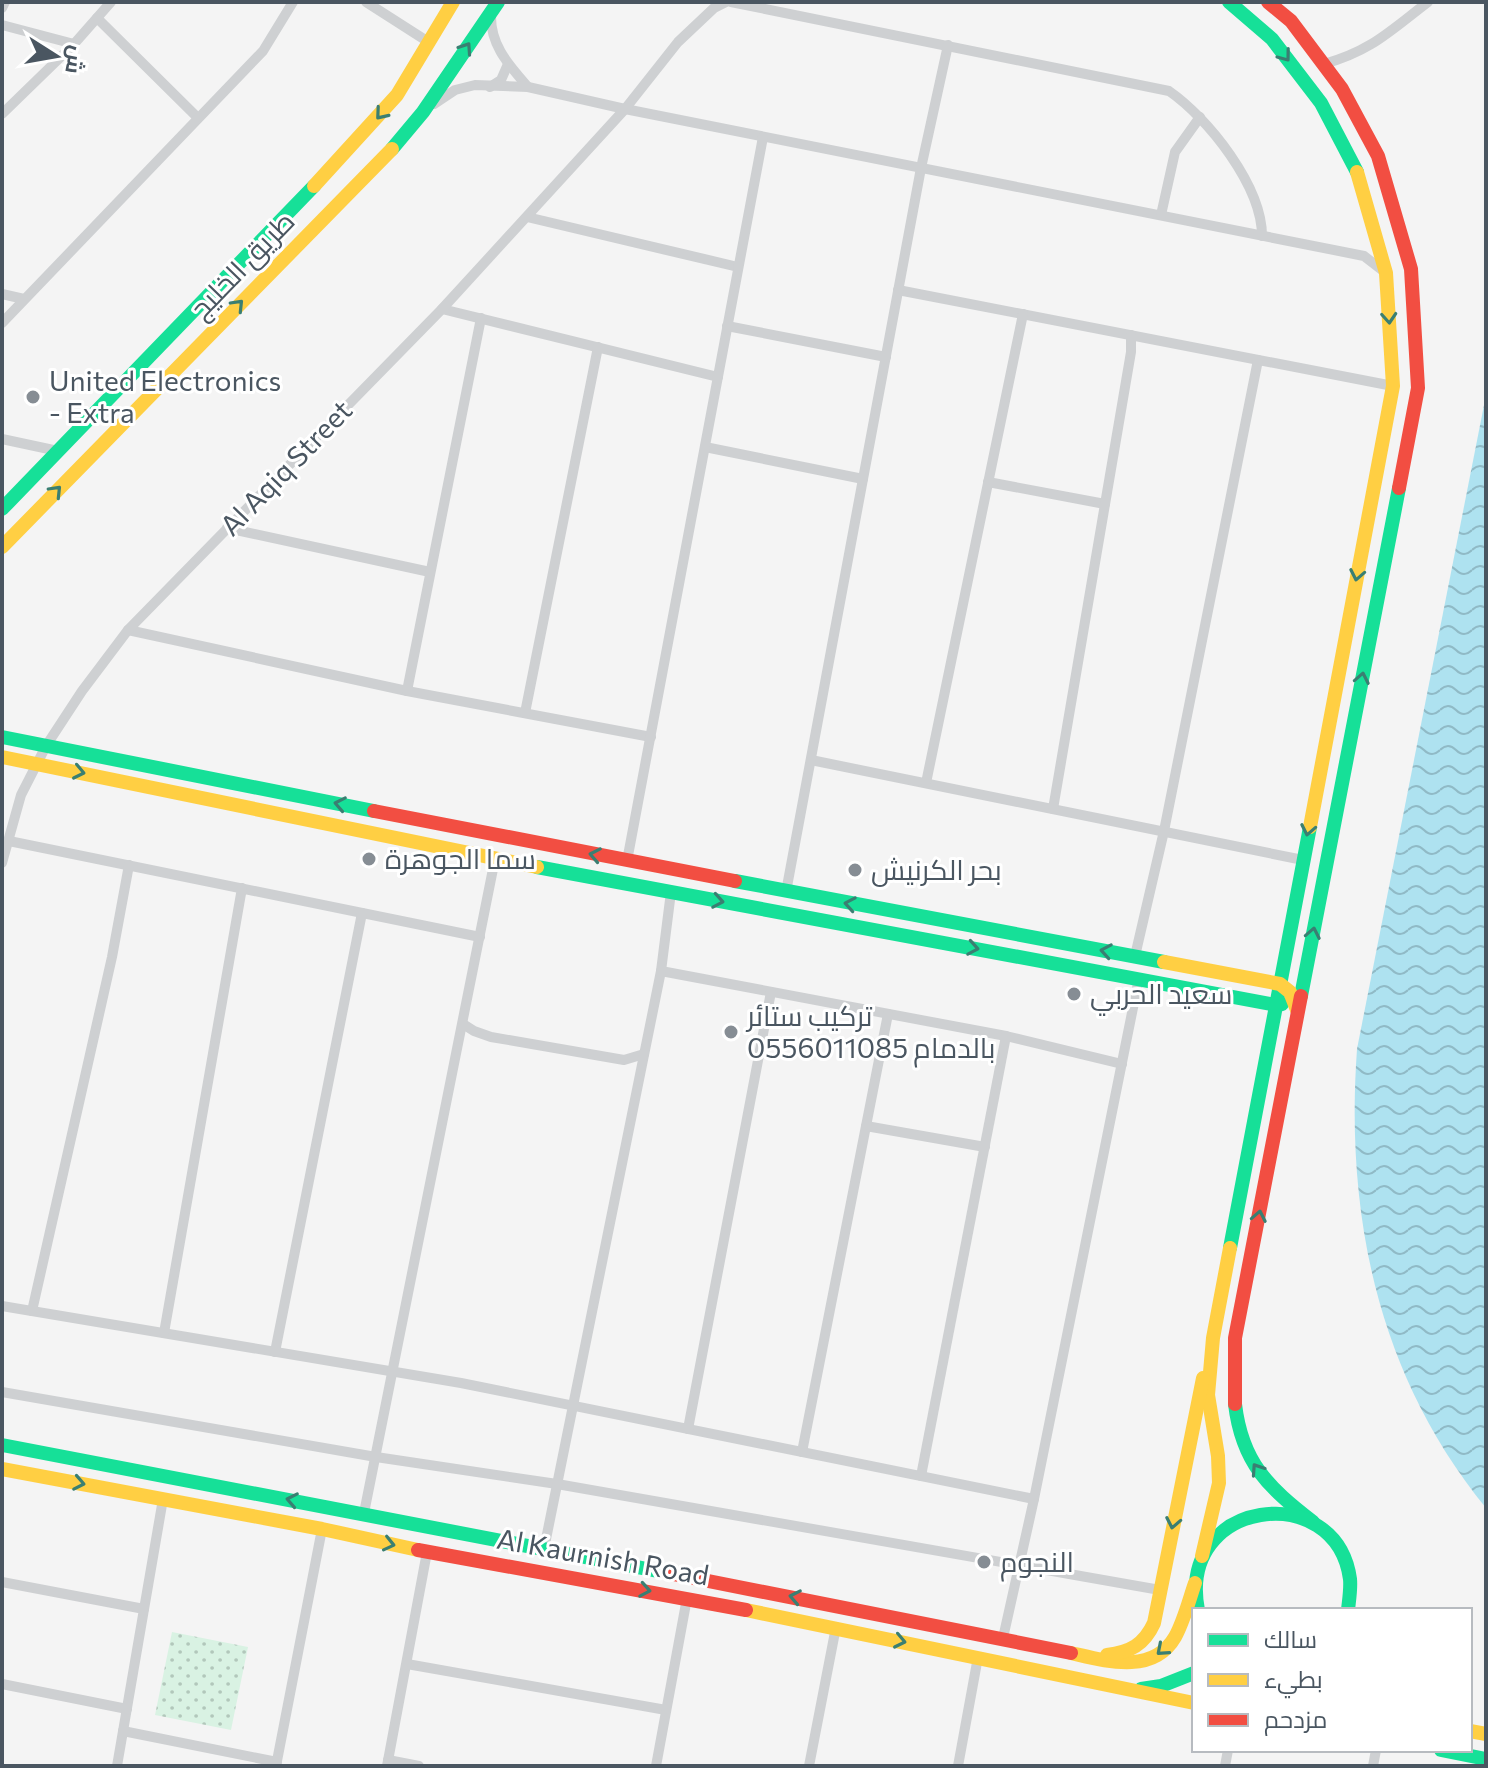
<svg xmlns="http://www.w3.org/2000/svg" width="1488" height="1768" font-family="Commissioner,Cairo,sans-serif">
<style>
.park{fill:url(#park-dots)}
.water{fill:url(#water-waves)}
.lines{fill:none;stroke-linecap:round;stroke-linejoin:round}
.street{stroke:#ced0d2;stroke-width:10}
.fast{stroke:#16e098;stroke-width:14}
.slow{stroke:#ffcf43;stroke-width:14}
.jam{stroke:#f24e42;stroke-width:14}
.oneway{stroke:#3a7f72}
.poi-dot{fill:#868d94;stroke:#fff;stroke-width:3}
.labels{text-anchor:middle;stroke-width:6;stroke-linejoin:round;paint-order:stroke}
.street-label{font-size:28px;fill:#4a5661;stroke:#fff}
.poi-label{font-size:28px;fill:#4a5661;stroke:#fff;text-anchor:start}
</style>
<defs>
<pattern id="park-dots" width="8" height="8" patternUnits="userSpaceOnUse" patternTransform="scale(2)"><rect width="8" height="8" fill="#d9f2e3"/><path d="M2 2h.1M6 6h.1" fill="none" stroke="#b2c7bb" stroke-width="1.8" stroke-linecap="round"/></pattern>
<pattern id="water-waves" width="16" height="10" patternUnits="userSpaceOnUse" patternTransform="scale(2)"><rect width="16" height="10" fill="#aee2f0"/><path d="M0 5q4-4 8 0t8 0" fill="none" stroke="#90bac6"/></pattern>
</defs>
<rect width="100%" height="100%" fill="#f4f4f4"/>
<path class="park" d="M172 1632 248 1647 231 1730 155 1715Z"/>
<path class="water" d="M1486 395V1508C1378 1376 1345 1215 1357 1049Z"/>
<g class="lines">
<g class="street">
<path d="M366 2 430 43"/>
<path d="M731 2 1169 91C1208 118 1262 186 1262 236"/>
<path d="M2 8 5 2"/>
<path d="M491 14C490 45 508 64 528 87"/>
<path d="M97 18 198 118"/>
<path d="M2 25 74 44"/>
<path d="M1324 64C1371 51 1390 31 1428 2"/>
<path d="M490 87 501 80 508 64"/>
<path d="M434 104 455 90 475 85 528 87 625 109 1364 256 1386 273"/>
<path d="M2 114 74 44 111 2"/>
<path d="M1161 215 1175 152 1200 117"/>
<path d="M527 217 738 267"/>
<path d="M898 290 1393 386"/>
<path d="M2 294 24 299"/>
<path d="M442 309 718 377"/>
<path d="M2 323 263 51 293 2"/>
<path d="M727 326 886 357"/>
<path d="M2 439 58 451"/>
<path d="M705 447 863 479"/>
<path d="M988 482 1105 504"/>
<path d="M227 528 430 572"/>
<path d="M128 630 407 691 651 737"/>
<path d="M407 691 481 318"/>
<path d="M525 713 598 347"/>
<path d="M811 760 1303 860"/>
<path d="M926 783 1023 314"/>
<path d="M1053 809 1131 352V335"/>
<path d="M9 841 480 937"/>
<path d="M627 861 763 137"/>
<path d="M2 863 21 795 46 746 82 691 128 630 442 309 625 109 678 42 714 8 726 2"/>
<path d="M786 892 921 168 948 45"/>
<path d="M1135 956 1164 831 1258 360"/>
<path d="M661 971 1006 1036 1122 1064"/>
<path d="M463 1024 474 1031 491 1037 624 1060 644 1054"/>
<path d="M866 1126 985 1147"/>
<path d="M2 1306 461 1383 1034 1499"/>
<path d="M32 1311 112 957 129 865"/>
<path d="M164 1333 242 888"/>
<path d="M275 1352 362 913"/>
<path d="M2 1392 376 1457 557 1484 1160 1590"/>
<path d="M688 1429 771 992"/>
<path d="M802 1452 888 1014"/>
<path d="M921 1476 1006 1036"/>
<path d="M364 1513 495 859"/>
<path d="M544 1549 661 971 671 892"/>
<path d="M2 1582 144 1609"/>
<path d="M1003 1638 1034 1499 1139 978"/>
<path d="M407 1664 666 1710"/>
<path d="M2 1684 127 1709"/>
<path d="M123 1731 277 1762"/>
<path d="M388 1760 419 1766"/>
<path d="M117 1766 163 1499"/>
<path d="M276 1766 322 1529"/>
<path d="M387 1766 427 1552"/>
<path d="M656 1766 687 1598"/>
<path d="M809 1766 836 1627"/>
<path d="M958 1766 978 1657"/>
<path d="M1225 1766 1228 1750"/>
<path d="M1373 1766 1376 1750"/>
</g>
<g class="fast">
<path d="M1229 2 1272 39 1321 103 1357 172"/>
<path d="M392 149 423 112 498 2"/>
<path d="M2 509 314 186"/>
<path d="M2 737 374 811"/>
<path d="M537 867 1276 1005 1282 1004"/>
<path d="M735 881 1164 962"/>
<path d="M1301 996 1399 488"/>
<path d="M1230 1248 1310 827"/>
<path d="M1235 1404C1242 1463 1268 1487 1313 1522"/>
<path d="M2 1445 668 1573"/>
<path d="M1198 1610C1176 1499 1336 1478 1350 1579 1351 1589 1349 1600 1348 1610"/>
<path d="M1141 1689 1161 1686 1194 1673"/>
<path d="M1441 1750 1486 1759"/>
</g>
<g class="slow">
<path d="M314 186 397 95 453 2"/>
<path d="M2 547 392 149"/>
<path d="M2 757 537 867"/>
<path d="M1310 827 1393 386 1386 273 1357 172"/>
<path d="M1164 962 1280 984 1290 992 1297 1010"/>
<path d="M2 1469 322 1529 418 1550"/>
<path d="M1202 1556 1219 1483 1218 1456 1208 1395 1213 1338 1230 1248"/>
<path d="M746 1610 1194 1703"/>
<path d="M1071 1653C1106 1661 1153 1675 1175 1637 1184 1621 1189 1600 1195 1583"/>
<path d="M1107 1655C1130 1652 1144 1645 1154 1623L1203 1378"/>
<path d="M1470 1731 1486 1734"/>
</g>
<g class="jam">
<path d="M1268 2 1291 21 1342 89 1378 156 1411 269 1418 388 1399 488"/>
<path d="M374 811 735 881"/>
<path d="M1235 1404V1338L1301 996"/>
<path d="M418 1550 746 1610"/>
<path d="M668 1573 1071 1653"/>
</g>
</g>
<defs><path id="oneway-chevron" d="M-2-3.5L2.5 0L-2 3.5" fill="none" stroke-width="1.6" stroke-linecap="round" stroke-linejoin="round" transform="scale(2)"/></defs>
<g class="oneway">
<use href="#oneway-chevron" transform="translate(466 48) rotate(-56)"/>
<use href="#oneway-chevron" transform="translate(1285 56) rotate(53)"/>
<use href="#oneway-chevron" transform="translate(381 114) rotate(130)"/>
<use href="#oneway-chevron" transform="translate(238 305) rotate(-46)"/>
<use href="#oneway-chevron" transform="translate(1389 318) rotate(86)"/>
<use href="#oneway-chevron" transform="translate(56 491) rotate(-46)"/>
<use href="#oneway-chevron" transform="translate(1357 575) rotate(101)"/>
<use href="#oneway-chevron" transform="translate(1362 678) rotate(-79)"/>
<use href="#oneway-chevron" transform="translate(79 772) rotate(12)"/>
<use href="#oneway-chevron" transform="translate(340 804) rotate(-169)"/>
<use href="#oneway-chevron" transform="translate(1308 830) rotate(101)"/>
<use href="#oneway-chevron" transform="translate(595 855) rotate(-169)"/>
<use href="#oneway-chevron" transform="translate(718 901) rotate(10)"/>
<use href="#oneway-chevron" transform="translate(850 904) rotate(-170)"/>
<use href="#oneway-chevron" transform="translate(1313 933) rotate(-79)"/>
<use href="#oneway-chevron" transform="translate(973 948) rotate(10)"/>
<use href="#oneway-chevron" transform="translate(1106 951) rotate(-170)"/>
<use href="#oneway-chevron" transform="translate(1259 1216) rotate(-79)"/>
<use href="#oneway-chevron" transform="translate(1257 1469) rotate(-124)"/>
<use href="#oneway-chevron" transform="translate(79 1483) rotate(11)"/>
<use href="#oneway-chevron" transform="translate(292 1500) rotate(-169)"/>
<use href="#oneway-chevron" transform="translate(1173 1523) rotate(101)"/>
<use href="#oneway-chevron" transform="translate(389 1544) rotate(13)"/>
<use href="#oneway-chevron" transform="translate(645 1590) rotate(10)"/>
<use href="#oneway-chevron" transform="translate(795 1597) rotate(-169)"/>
<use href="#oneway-chevron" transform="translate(900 1641) rotate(12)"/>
<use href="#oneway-chevron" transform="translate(1162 1650) rotate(139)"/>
</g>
<g class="poi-dot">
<circle cx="33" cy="397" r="8"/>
<circle cx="369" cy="859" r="8"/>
<circle cx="855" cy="870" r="8"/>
<circle cx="1074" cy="994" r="8"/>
<circle cx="731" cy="1032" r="8"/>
<circle cx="984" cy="1562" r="8"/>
</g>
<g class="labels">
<g class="street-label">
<text transform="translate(242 265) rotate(-46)" y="10">طريق الخليج</text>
<text transform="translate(286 468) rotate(-46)" y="10">Al Aqiq Street</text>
<text transform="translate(603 1557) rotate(10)" y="10">Al Kaurnish Road</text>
</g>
<g class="poi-label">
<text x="49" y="391">United Electronics<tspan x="49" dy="32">- Extra</tspan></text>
<text x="385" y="869">سما الجوهرة</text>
<text x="871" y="880">بحر الكرنيش</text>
<text x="1090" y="1004">سعيد الحربي</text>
<text x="747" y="1026">تركيب ستائر<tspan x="747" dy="32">بالدمام 0556011085</tspan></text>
<text x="1000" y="1572">النجوم</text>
</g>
</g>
<rect width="1488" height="1768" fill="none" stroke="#4a5661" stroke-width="8"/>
<rect x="1192" y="1608" width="280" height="144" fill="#ffffff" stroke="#b7bbc0" stroke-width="2"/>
<rect x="1208" y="1634" width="40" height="12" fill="#16e098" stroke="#b7bbc0" stroke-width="2"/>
<text x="1264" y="1648" font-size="24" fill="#4a5661">سالك</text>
<rect x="1208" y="1674" width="40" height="12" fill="#ffcf43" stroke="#b7bbc0" stroke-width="2"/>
<text x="1264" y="1688" font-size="24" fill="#4a5661">بطيء</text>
<rect x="1208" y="1714" width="40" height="12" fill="#f24e42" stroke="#b7bbc0" stroke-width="2"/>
<text x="1264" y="1728" font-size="24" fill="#4a5661">مزدحم</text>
<g transform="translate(56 56) rotate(101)" stroke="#ffffff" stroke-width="6" paint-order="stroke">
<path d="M0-6L14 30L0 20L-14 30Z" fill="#4a5661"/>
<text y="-12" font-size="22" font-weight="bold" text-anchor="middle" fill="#4a5661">ش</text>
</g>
</svg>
